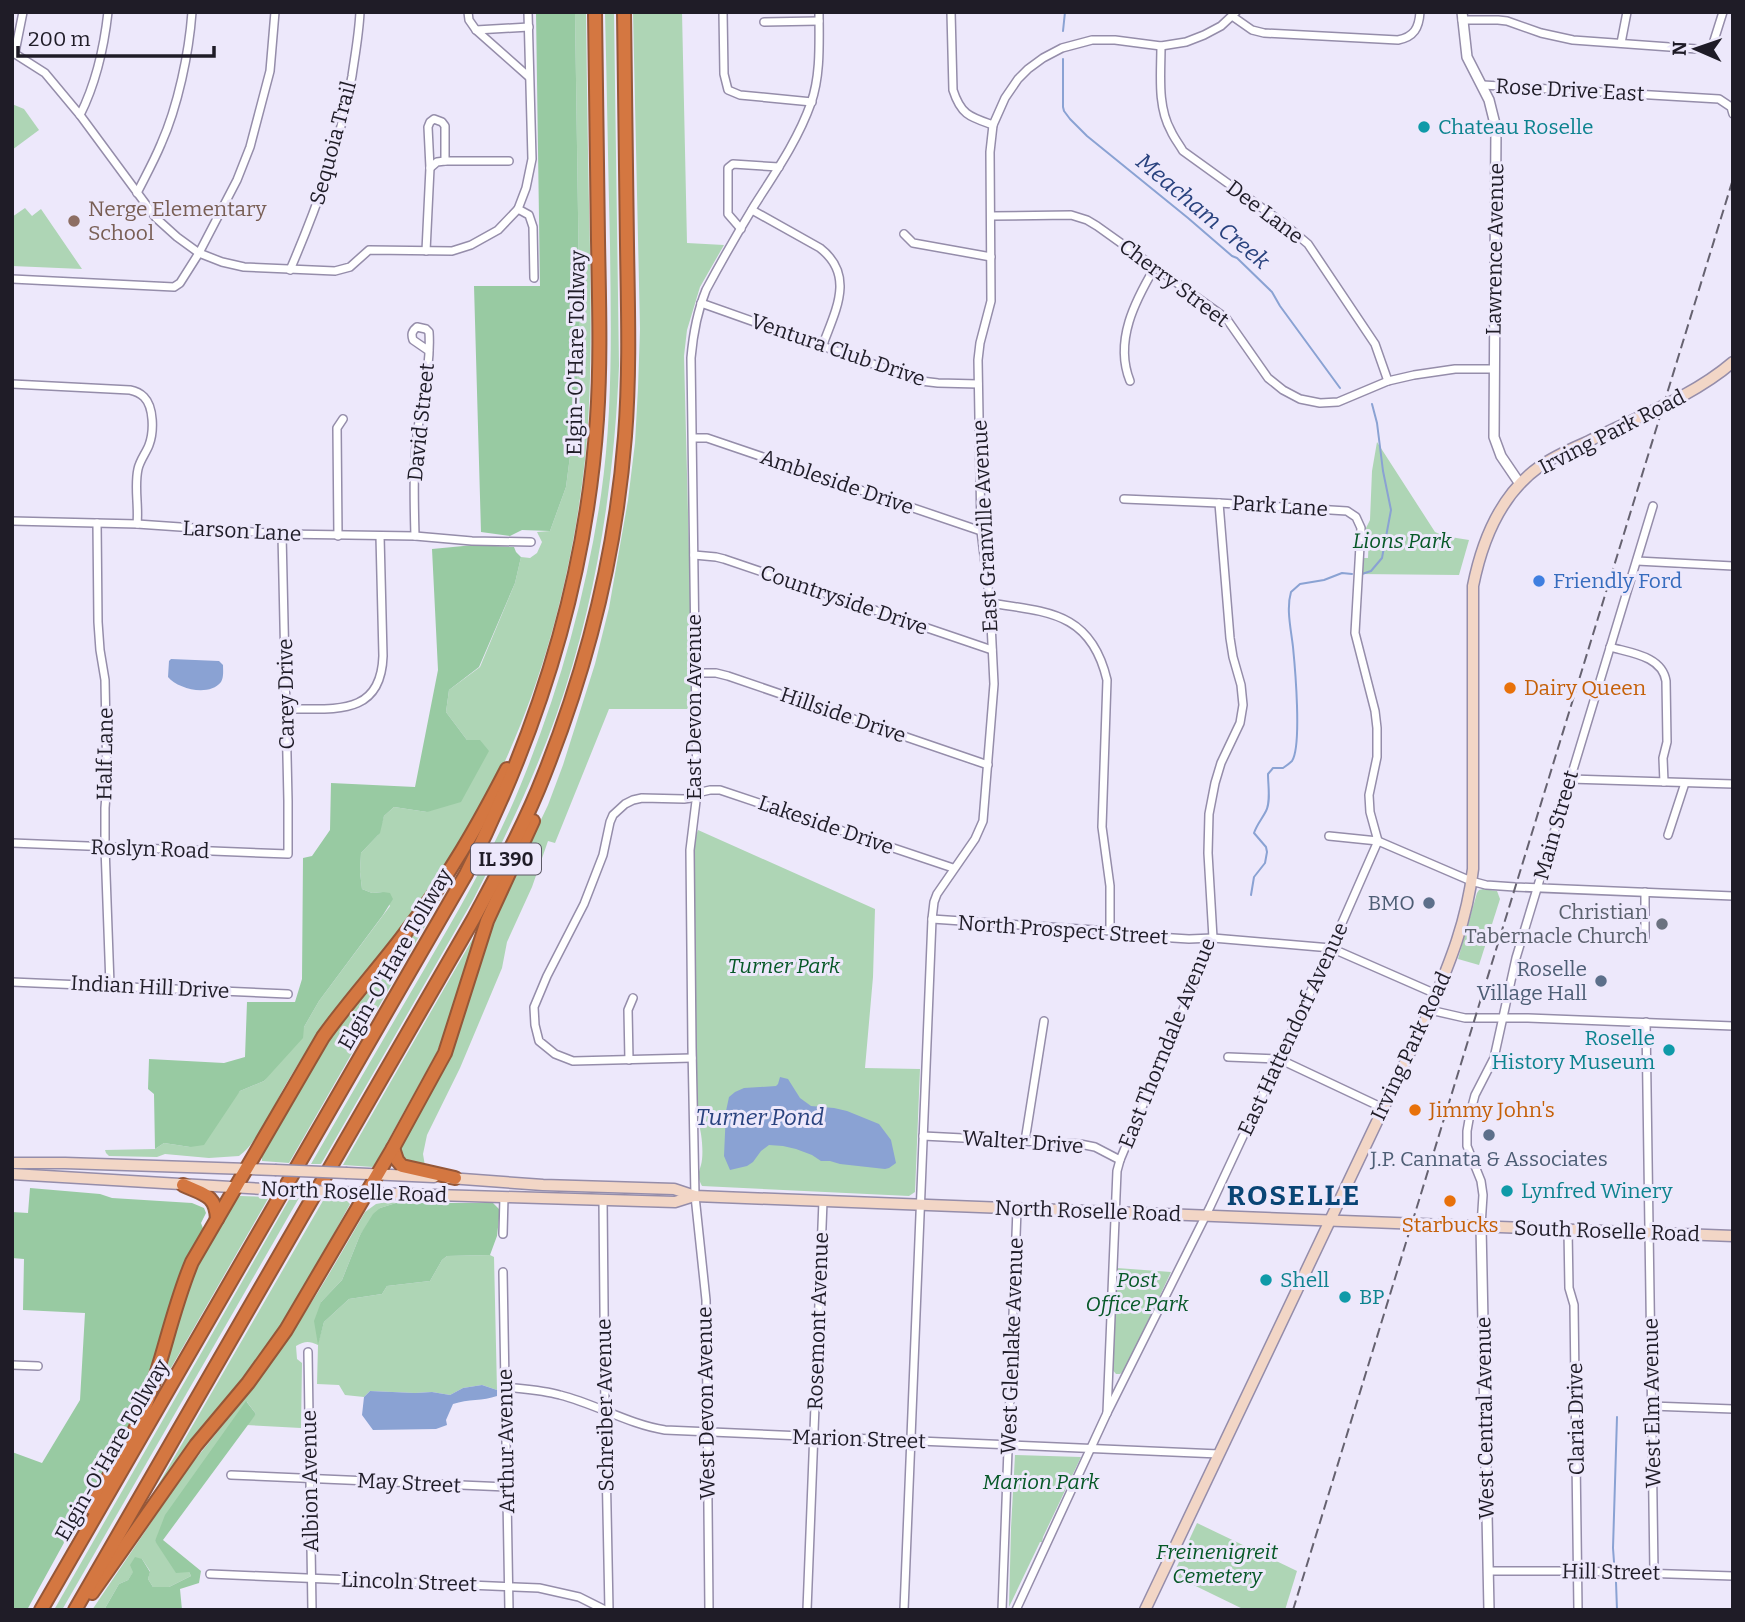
<svg xmlns="http://www.w3.org/2000/svg" width="1745" height="1622" font-family="Bitter,serif">
<style>
.green{fill:#aed5b5}
.forest{fill:#98caa2}
.water{fill:#8aa2d3}
.lines{fill:none;stroke-linecap:round;stroke-linejoin:round}
.stream{stroke:#8aa2d3;stroke-width:2}
.minor-casing{stroke:#958daa;stroke-width:10}
.tertiary-casing{stroke:#958daa;stroke-width:12}
.secondary-casing{stroke:#958daa;stroke-width:13}
.motorway-casing{stroke:#955738;stroke-width:16}
.minor{stroke:#fff;stroke-width:7}
.tertiary{stroke:#fff;stroke-width:9}
.secondary{stroke:#f2d6c6;stroke-width:10}
.motorway{stroke:#d47741;stroke-width:12}
.rail{stroke:#666270;stroke-width:2;stroke-dasharray:10 5;stroke-linecap:butt}
.secondary-bridge-casing{stroke:#958daa;stroke-width:13;stroke-linecap:butt}
.secondary-bridge{stroke:#f2d6c6;stroke-width:10}
.culture-dot{fill:#0f9aa8;stroke:#ede8fb;stroke-width:2.5}
.education-dot{fill:#8d6e63;stroke:#ede8fb;stroke-width:2.5}
.shop-dot{fill:#3f7fe0;stroke:#ede8fb;stroke-width:2.5}
.food-dot{fill:#e8710a;stroke:#ede8fb;stroke-width:2.5}
.service-dot{fill:#5c6f8a;stroke:#ede8fb;stroke-width:2.5}
.worship-dot{fill:#6b7280;stroke:#ede8fb;stroke-width:2.5}
.labels{text-anchor:middle;stroke-width:6;stroke-linejoin:round;paint-order:stroke}
.shield{fill:#ede8fb;stroke:#5d5967;stroke-width:2}
.shield-label{font-size:19px;font-weight:bold;fill:#1f1c27}
.street-label{font-size:21px;fill:#1f1c27;stroke:#ede8fb}
.culture-label{font-size:21px;fill:#0d838f;stroke:#ede8fb;text-anchor:start}
.education-label{font-size:21px;fill:#785e54;stroke:#ede8fb;text-anchor:start}
.park-label{font-size:21px;font-style:italic;fill:#065827;stroke:#ede8fb}
.shop-label{font-size:21px;fill:#366cbe;stroke:#ede8fb;text-anchor:start}
.food-label{font-size:21px;fill:#c56008;stroke:#ede8fb;text-anchor:start}
.service-label{font-size:21px;fill:#4e5e75;stroke:#ede8fb;text-anchor:end}
.worship-label{font-size:21px;fill:#5b616d;stroke:#ede8fb;text-anchor:end}
.water-label{font-size:23px;font-style:italic;fill:#29427e;stroke:#ede8fb}
.district-label{font-size:28px;font-weight:bold;letter-spacing:2px;fill:#094575;stroke:#ede8fb}
</style>
<rect width="100%" height="100%" fill="#ede8fb"/>
<g class="green">
<path d="M575 12H586C587 91 588 170 590 249 591 319 592 390 585 460 571 584 538 706 478 815 454 858 425 901 395 939 375 964 353 986 334 1011 317 1034 301 1059 286 1084 275 1103 257 1144 239 1156L209 1158 165 1154 157 1157 109 1156 106 1153 105 1150 155 1149 164 1143 190 1147 240 1091 264 1081 304 1027 319 1001 390 906 383 892 372 893 362 889 360 872 361 853 378 835 384 816 394 807 427 812 467 740 446 712 449 690 480 667 515 583 521 557 530 558 537 553 542 542 537 532 550 531 566 487 574 425 580 346Z"/>
<path d="M605 12H614L619 366C614 485 596 604 556 716 533 780 504 840 473 900L321 1164H311C349 1098 387 1033 425 968 460 908 495 848 521 784 559 691 586 595 601 495 613 412 611 328 610 245 608 167 607 90 605 12Z"/>
<path d="M633 12H682L687 243 724 245 700 287 687 330 684 356 693 709H609L555 843 548 841 532 887 507 942 502 968 460 1068 427 1135 423 1154 425 1166 404 1161 400 1153 401 1148 407 1133 449 1059 457 1039 466 1010 471 986 492 923 548 805 563 765 595 664 609 608 628 500 635 443 638 388 640 329Z"/>
<path d="M12 104 24 109 39 130 12 150Z"/>
<path d="M25 208 32 216 41 209 82 269 12 266V217Z"/>
<path d="M1377 442 1435 532 1444 536 1469 540 1459 575 1358 574 1359 558H1368L1369 533 1364 532 1370 520 1372 471Z"/>
<path d="M698 830 875 909 873 977 865 1068 920 1069 915 1192 909 1196 702 1186C697 1176 698 1175 701 1165 704 1155 702 1129 697 1120L693 870 694 841Z"/>
<path d="M460 865 289 1163 262 1161V1156L327 1041Z"/>
<path d="M1483 889 1497 891 1500 899 1479 965 1458 959 1477 893 1479 890Z"/>
<path d="M476 933 449 1021 437 1052 379 1157 373 1167 343 1165Z"/>
<path d="M240 1196 269 1197 156 1394 193 1272 235 1200Z"/>
<path d="M290 1198H299L62 1610H54Z"/>
<path d="M324 1199 347 1201 350 1204 296 1303 274 1341 143 1511Z"/>
<path d="M387 1202 396 1203 380 1208 360 1235 342 1280 321 1302 318 1343 324 1322 349 1299 382 1294 387 1286 430 1281 442 1260 447 1256 490 1255 494 1257 497 1390 482 1385 463 1388 450 1395 432 1392 415 1393 370 1391 364 1397 345 1395 339 1385 317 1384 318 1345C309 1341 305 1341 296 1346L297 1359 302 1363 301 1428 246 1425 256 1414 247 1402 155 1541 189 1572 191 1576 169 1587H153L148 1579 150 1571 142 1559 128 1580 119 1584 104 1610H92L186 1471 236 1409 233 1406C246 1389 262 1373 275 1356 309 1310 337 1261 365 1212L376 1204Z"/>
<path d="M1117 1268 1171 1272 1125 1370 1120 1374H1116L1112 1369Z"/>
<path d="M1015 1455 1081 1457 1043 1537 1042 1542H1040L1009 1607 1011 1528Z"/>
<path d="M1197 1523 1297 1571 1285 1610H1245L1173 1575Z"/>
</g>
<g class="forest">
<path d="M536 12H575L580 346 574 425 566 487 550 531 522 530 510 536 481 532 474 286H540Z"/>
<path d="M474 545 514 547 516 552 521 557 515 583 479 667 449 690 446 712 467 740H480L489 751 461 802 427 812 394 807 384 816 380 833 361 853 360 872 362 889 372 893 383 892 390 893 393 899 383 915 319 1001 304 1027 303 1038 264 1081 240 1091 204 1145 190 1147 164 1143 155 1149 154 1094 148 1089 149 1059 224 1063 245 1057 247 1002H295L302 979 303 858 312 856 330 830 331 783 415 787 438 670 432 549Z"/>
<path d="M30 1188 100 1194 112 1198 192 1203 204 1208 206 1213 201 1223 204 1231 179 1279 169 1307 153 1364 142 1396 131 1421 27 1610H12V1452L42 1463 80 1400 85 1313 23 1310 24 1259 12 1258V1212L28 1213Z"/>
<path d="M396 1203H493L500 1210 497 1236 490 1255 447 1256 442 1260 430 1281 387 1286 382 1294 349 1299 324 1322 318 1345 314 1321 321 1302 342 1280 360 1235 373 1214 380 1208Z"/>
<path d="M246 1401 256 1414 163 1540 201 1571 199 1583 180 1589 182 1610H104L119 1584 128 1580 133 1572 130 1565 135 1557 142 1559 150 1572 148 1579 153 1587H169L191 1576 189 1572 176 1573 155 1541 165 1515Z"/>
</g>
<g class="water">
<path d="M171 659 219 661 223 665C223 670 224 677 221 682 209 697 178 689 168 677L169 661Z"/>
<path d="M780 1077 788 1079 800 1098 811 1106 834 1108 847 1111 879 1124 891 1140 896 1163 889 1168 885 1169 840 1164 830 1161H821L812 1155 796 1149 783 1146 769 1145 761 1151 753 1162 747 1166 730 1170 724 1156 726 1111 729 1097 735 1092 744 1088 776 1086 778 1084Z"/>
<path d="M482 1385 497 1390V1396C483 1401 468 1399 453 1404L446 1420 447 1425 436 1429 373 1430 362 1415 364 1397 370 1391 415 1393 432 1392 450 1395 463 1388Z"/>
</g>
<g class="lines">
<g class="stream">
<path d="M1063 31 1065 12"/>
<path d="M1063 59V107L1064 111 1070 119 1087 136 1188 218 1232 256 1237 258 1272 292 1280 306 1340 388"/>
<path d="M1362 574 1371 571 1382 558 1391 510 1383 471 1377 423 1372 404"/>
<path d="M1251 895 1254 877 1265 863 1267 852 1266 847 1254 833C1257 824 1262 819 1266 811 1271 801 1268 786 1268 774L1273 768H1283C1286 766 1289 764 1292 761 1302 746 1295 667 1293 647 1291 629 1286 609 1291 592L1300 584 1324 580 1342 573 1352 574"/>
<path d="M1614 1562 1613 1548 1617 1417"/>
<path d="M1616 1582 1617 1610"/>
</g>
<defs>
<g id="minor">
<path d="M468 12 469 20 476 30 529 77"/>
<path d="M723 12 724 74 728 90 740 95 812 102"/>
<path d="M951 12 953 90C961 115 970 117 993 125"/>
<path d="M1232 16 1252 30 1264 33 1398 40C1414 37 1419 28 1420 12"/>
<path d="M1462 20H1498L1507 21 1541 33 1573 40 1711 50 1723 12"/>
<path d="M764 22 819 21"/>
<path d="M476 30 529 27"/>
<path d="M1621 43 1627 12"/>
<path d="M1161 46C1161 74 1157 106 1171 131 1174 138 1179 144 1183 151L1283 223 1308 244 1375 344 1388 381"/>
<path d="M12 52 45 73 80 115 156 218 177 237 199 253 222 262 244 267 335 271 350 267 369 250 452 251 471 245 498 230 518 209 526 188 532 159 528 12"/>
<path d="M15 52 23 12"/>
<path d="M1483 85 1719 99 1731 107 1733 114"/>
<path d="M80 115C96 83 104 48 108 12"/>
<path d="M430 168 437 162 445 161H509"/>
<path d="M137 193C145 177 154 161 161 144 178 106 189 53 192 12"/>
<path d="M518 209 529 215 533 227 534 278"/>
<path d="M752 210 820 248C856 276 835 311 822 347"/>
<path d="M991 216 1071 215 1087 220 1097 226 1226 318 1268 378 1283 390 1300 399 1320 403 1338 402 1388 381 1414 375 1455 369H1494"/>
<path d="M741 229 728 214V168L733 164 779 167"/>
<path d="M904 234 913 243 991 257"/>
<path d="M426 251 430 168 428 127 430 122 434 119 442 122 445 126V161"/>
<path d="M290 270C317 207 340 144 352 76 355 55 359 34 360 12"/>
<path d="M12 279 174 287 180 283 199 253 237 180 250 147 270 71 275 12"/>
<path d="M701 303 921 381 938 383 978 384"/>
<path d="M1130 381C1114 341 1135 301 1155 267"/>
<path d="M12 384 130 390C135 391 140 393 144 397 154 407 154 432 149 445 146 453 140 460 138 469 134 487 139 506 137 524"/>
<path d="M693 438H707L981 531"/>
<path d="M1124 499 1219 503 1347 511 1356 517 1361 528 1355 633 1375 711 1377 728V757L1369 795 1370 812 1378 841"/>
<path d="M12 521 137 524 282 534 415 536 472 541 531 542"/>
<path d="M97 523 98 622 100 650 105 680 107 782 105 808V847L110 985"/>
<path d="M338 536 337 428 343 419"/>
<path d="M415 536C414 500 413 464 418 428 423 396 431 364 429 332L426 329 417 327C412 331 411 334 413 340L429 351"/>
<path d="M694 555 716 557 724 559 992 650"/>
<path d="M1637 561 1733 566"/>
<path d="M990 603C1048 612 1091 612 1107 680L1102 827 1110 886V931"/>
<path d="M1610 647C1631 653 1662 656 1666 681L1667 742 1663 758 1664 782"/>
<path d="M696 673H716L728 676 988 765"/>
<path d="M286 709C332 708 381 718 383 656L380 536"/>
<path d="M1570 779 1733 784"/>
<path d="M1668 835 1685 783"/>
<path d="M1329 836 1378 841 1471 881 1486 885 1515 887 1733 896"/>
<path d="M12 843 288 854V801L282 534"/>
<path d="M932 919 1110 931 1141 936 1189 939 1213 938 1331 948 1436 994"/>
<path d="M1645 937V892"/>
<path d="M12 982 288 994"/>
<path d="M1430 1010 1465 1018H1528L1733 1026"/>
<path d="M1646 1022 1654 1572"/>
<path d="M1228 1057 1279 1059 1383 1108"/>
<path d="M692 1058 573 1061 555 1054 539 1041 535 1025 534 1007 547 976 584 904 603 855 610 822 613 815 625 804 633 800 642 798 684 799 691 798 697 793 710 790H720L953 868"/>
<path d="M629 1060 628 1010 633 998"/>
<path d="M923 1136 1080 1144 1095 1147 1120 1160"/>
<path d="M1025 1141 1044 1021"/>
<path d="M603 1200 605 1411 609 1610"/>
<path d="M1481 1226 1483 1195 1481 1181 1467 1146V1131L1470 1114 1475 1095 1494 1058 1516 958 1653 506"/>
<path d="M1568 1230 1569 1288 1574 1305 1578 1610"/>
<path d="M503 1234 504 1197"/>
<path d="M503 1272 509 1610"/>
<path d="M308 1352 312 1610"/>
<path d="M12 1365 38 1366"/>
<path d="M506 1387C524 1389 543 1390 560 1395 596 1404 628 1424 665 1430L1219 1454"/>
<path d="M1651 1406 1733 1409"/>
<path d="M1107 1413 1117 1171 1120 1160 1213 938 1208 853 1209 814 1215 783 1221 763 1240 723 1243 705 1241 685 1233 657 1230 638 1219 503"/>
<path d="M231 1475 507 1487"/>
<path d="M1488 1571H1578L1733 1576"/>
<path d="M210 1574 539 1588 579 1597 605 1610"/>
<path d="M709 1610 706 1300 695 1196 692 1047 690 850 697 793 691 358C693 335 697 312 706 290 721 262 737 234 754 206 775 173 798 140 811 103 821 75 819 41 819 12"/>
<path d="M807 1610 823 1201"/>
<path d="M904 1610 932 919 934 902 937 894 975 839 983 821 994 684 990 603 981 531 978 360 980 343 991 301 990 152 993 125 1005 98 1018 79 1028 69 1043 58 1062 48 1092 40H1115L1161 46 1186 42 1204 35 1221 26 1236 12"/>
<path d="M1002 1610 1017 1209"/>
<path d="M1016 1610 1107 1413 1210 1207 1331 948 1378 841"/>
</g>
<g id="tertiary">
<path d="M1462 12 1467 57 1489 100 1496 128 1494 437 1501 456 1520 484"/>
<path d="M1481 1226 1489 1610"/>
</g>
<g id="secondary">
<path d="M12 1163H65L275 1170"/>
<path d="M347 1173 434 1177"/>
<path d="M12 1174 264 1189"/>
<path d="M449 1178 543 1185 674 1189 695 1196 1733 1236"/>
<path d="M336 1192 675 1202 694 1196"/>
<path d="M1145 1610 1430 1010C1450 962 1467 921 1473 869V586C1482 541 1500 495 1539 467 1554 456 1571 449 1587 442 1636 417 1691 398 1733 362"/>
</g>
<g id="motorway">
<path d="M393 1148 397 1160 402 1166 455 1178"/>
<path d="M183 1185C202 1194 216 1194 217 1219"/>
<path d="M91 1508C110 1473 133 1439 147 1402 164 1356 173 1307 192 1262L323 1037C350 999 381 966 409 928 448 878 478 825 507 769"/>
<path d="M92 1593 196 1445 248 1383 286 1330 393 1148 445 1053 487 921 533 821"/>
<path d="M41 1610 466 874C539 730 586 581 597 419 601 360 599 300 598 240 597 164 596 88 595 12"/>
<path d="M75 1610 474 918C499 871 525 824 544 775 587 667 616 552 625 436 630 373 628 309 627 245 626 168 625 90 624 12"/>
</g>
</defs>
<use href="#minor" class="minor-casing"/>
<use href="#tertiary" class="tertiary-casing"/>
<use href="#secondary" class="secondary-casing"/>
<use href="#motorway" class="motorway-casing"/>
<use href="#minor" class="minor"/>
<use href="#tertiary" class="tertiary"/>
<use href="#secondary" class="secondary"/>
<use href="#motorway" class="motorway"/>
<path class="rail" d="M1293 1610 1733 179"/>
<defs>
<g id="secondary-bridge">
<path d="M275 1170 347 1173"/>
<path d="M264 1189 336 1192"/>
</g>
</defs>
<use href="#secondary-bridge" class="secondary-bridge-casing"/>
<use href="#secondary-bridge" class="secondary-bridge"/>
</g>
<g class="culture-dot">
<circle cx="1424" cy="127" r="7"/>
<circle cx="1669" cy="1050" r="7"/>
<circle cx="1507" cy="1191" r="7"/>
<circle cx="1266" cy="1280" r="7"/>
<circle cx="1345" cy="1297" r="7"/>
</g>
<circle class="education-dot" cx="74" cy="221" r="7"/>
<circle class="shop-dot" cx="1539" cy="581" r="7"/>
<g class="food-dot">
<circle cx="1510" cy="688" r="7"/>
<circle cx="1415" cy="1110" r="7"/>
<circle cx="1450" cy="1201" r="7"/>
</g>
<g class="service-dot">
<circle cx="1429" cy="903" r="7"/>
<circle cx="1601" cy="981" r="7"/>
<circle cx="1489" cy="1135" r="7"/>
</g>
<circle class="worship-dot" cx="1662" cy="924" r="7"/>
<g class="labels">
<rect class="shield" x="471" y="843.5" width="70" height="31" rx="5"/>
<g class="shield-label">
<text x="506" y="866">IL 390</text>
</g>
<g class="street-label">
<text transform="translate(1570 90) rotate(3)" y="7">Rose Drive East</text>
<text transform="translate(333 143) rotate(-75)" y="7">Sequoia Trail</text>
<text transform="translate(1265 212) rotate(37)" y="7">Dee Lane</text>
<text transform="translate(1495 249) rotate(-89)" y="7">Lawrence Avenue</text>
<text transform="translate(1174 283) rotate(37)" y="7">Cherry Street</text>
<text transform="translate(838 350) rotate(19)" y="7">Ventura Club Drive</text>
<text transform="translate(576 353) rotate(-89)" y="7">Elgin-O'Hare Tollway</text>
<text transform="translate(421 422) rotate(-84)" y="7">David Street</text>
<text transform="translate(1612 432) rotate(-27)" y="7">Irving Park Road</text>
<text transform="translate(837 482) rotate(19)" y="7">Ambleside Drive</text>
<text transform="translate(1280 506) rotate(4)" y="7">Park Lane</text>
<text transform="translate(985 526) rotate(-93)" y="7">East Granville Avenue</text>
<text transform="translate(242 531) rotate(3)" y="7">Larson Lane</text>
<text transform="translate(844 600) rotate(19)" y="7">Countryside Drive</text>
<text transform="translate(286 694) rotate(-91)" y="7">Carey Drive</text>
<text transform="translate(694 707) rotate(-90)" y="7">East Devon Avenue</text>
<text transform="translate(843 715) rotate(19)" y="7">Hillside Drive</text>
<text transform="translate(105 754) rotate(-89)" y="7">Half Lane</text>
<text transform="translate(826 825) rotate(19)" y="7">Lakeside Drive</text>
<text transform="translate(1556 825) rotate(-74)" y="7">Main Street</text>
<text transform="translate(150 849) rotate(2)" y="7">Roslyn Road</text>
<text transform="translate(1063 930) rotate(4)" y="7">North Prospect Street</text>
<text transform="translate(395 959) rotate(-60)" y="7">Elgin-O'Hare Tollway</text>
<text transform="translate(150 987) rotate(3)" y="7">Indian Hill Drive</text>
<text transform="translate(1293 1029) rotate(-65)" y="7">East Hattendorf Avenue</text>
<text transform="translate(1167 1043) rotate(-68)" y="7">East Thorndale Avenue</text>
<text transform="translate(1411 1046) rotate(-65)" y="7">Irving Park Road</text>
<text transform="translate(1023 1142) rotate(4)" y="7">Walter Drive</text>
<text transform="translate(354 1192) rotate(2)" y="7">North Roselle Road</text>
<text transform="translate(1088 1211) rotate(2)" y="7">North Roselle Road</text>
<text transform="translate(1607 1231) rotate(2)" y="7">South Roselle Road</text>
<text transform="translate(818 1321) rotate(-88)" y="7">Rosemont Avenue</text>
<text transform="translate(1012 1346) rotate(-88)" y="7">West Glenlake Avenue</text>
<text transform="translate(706 1403) rotate(-91)" y="7">West Devon Avenue</text>
<text transform="translate(1652 1403) rotate(-91)" y="7">West Elm Avenue</text>
<text transform="translate(605 1405) rotate(-91)" y="7">Schreiber Avenue</text>
<text transform="translate(1485 1418) rotate(-91)" y="7">West Central Avenue</text>
<text transform="translate(1576 1419) rotate(-91)" y="7">Claria Drive</text>
<text transform="translate(859 1439) rotate(2)" y="7">Marion Street</text>
<text transform="translate(506 1441) rotate(-91)" y="7">Arthur Avenue</text>
<text transform="translate(112 1450) rotate(-60)" y="7">Elgin-O'Hare Tollway</text>
<text transform="translate(310 1481) rotate(-91)" y="7">Albion Avenue</text>
<text transform="translate(409 1483) rotate(3)" y="7">May Street</text>
<text transform="translate(1611 1572) rotate(1)" y="7">Hill Street</text>
<text transform="translate(409 1582) rotate(2)" y="7">Lincoln Street</text>
</g>
<g class="culture-label">
<text x="1438" y="134">Chateau Roselle</text>
<text x="1655" y="1045" text-anchor="end">Roselle<tspan x="1655" dy="24">History Museum</tspan></text>
<text x="1521" y="1198">Lynfred Winery</text>
<text x="1280" y="1287">Shell</text>
<text x="1359" y="1304">BP</text>
</g>
<g class="education-label">
<text x="88" y="216">Nerge Elementary<tspan x="88" dy="24">School</tspan></text>
</g>
<g class="park-label">
<text x="1402" y="548">Lions Park</text>
<text x="784" y="973">Turner Park</text>
<text x="1137" y="1287">Post<tspan x="1137" dy="24">Office Park</tspan></text>
<text x="1041" y="1489">Marion Park</text>
<text x="1217" y="1559">Freinenigreit<tspan x="1217" dy="24">Cemetery</tspan></text>
</g>
<g class="shop-label">
<text x="1553" y="588">Friendly Ford</text>
</g>
<g class="food-label">
<text x="1524" y="695">Dairy Queen</text>
<text x="1429" y="1117">Jimmy John's</text>
<text x="1450" y="1232" text-anchor="middle">Starbucks</text>
</g>
<g class="service-label">
<text x="1415" y="910">BMO</text>
<text x="1587" y="976">Roselle<tspan x="1587" dy="24">Village Hall</tspan></text>
<text x="1489" y="1166" text-anchor="middle">J.P. Cannata &amp; Associates</text>
</g>
<g class="worship-label">
<text x="1648" y="919">Christian<tspan x="1648" dy="24">Tabernacle Church</tspan></text>
</g>
<g class="water-label">
<text transform="translate(1203 211) rotate(40)" y="8">Meacham Creek</text>
<text x="760" y="1125">Turner Pond</text>
</g>
<g class="district-label">
<text x="1294" y="1205">ROSELLE</text>
</g>
</g>
<rect width="1745" height="1622" fill="none" stroke="#1f1c27" stroke-width="28"/>
<g transform="translate(1696 49) rotate(272)" stroke="#ede8fb" stroke-width="5" paint-order="stroke">
<path d="M0-5L12 26L0 18L-12 26Z" fill="#1f1c27"/>
<text y="-10" font-size="19" font-weight="bold" text-anchor="middle" fill="#1f1c27">N</text>
</g>
<path d="M18 46v10h196v-10" fill="none" stroke="#1f1c27" stroke-width="3.5"/>
<text x="28" y="46" font-size="21" fill="#1f1c27" stroke="#ede8fb" stroke-width="5" paint-order="stroke">200 m</text>
</svg>
